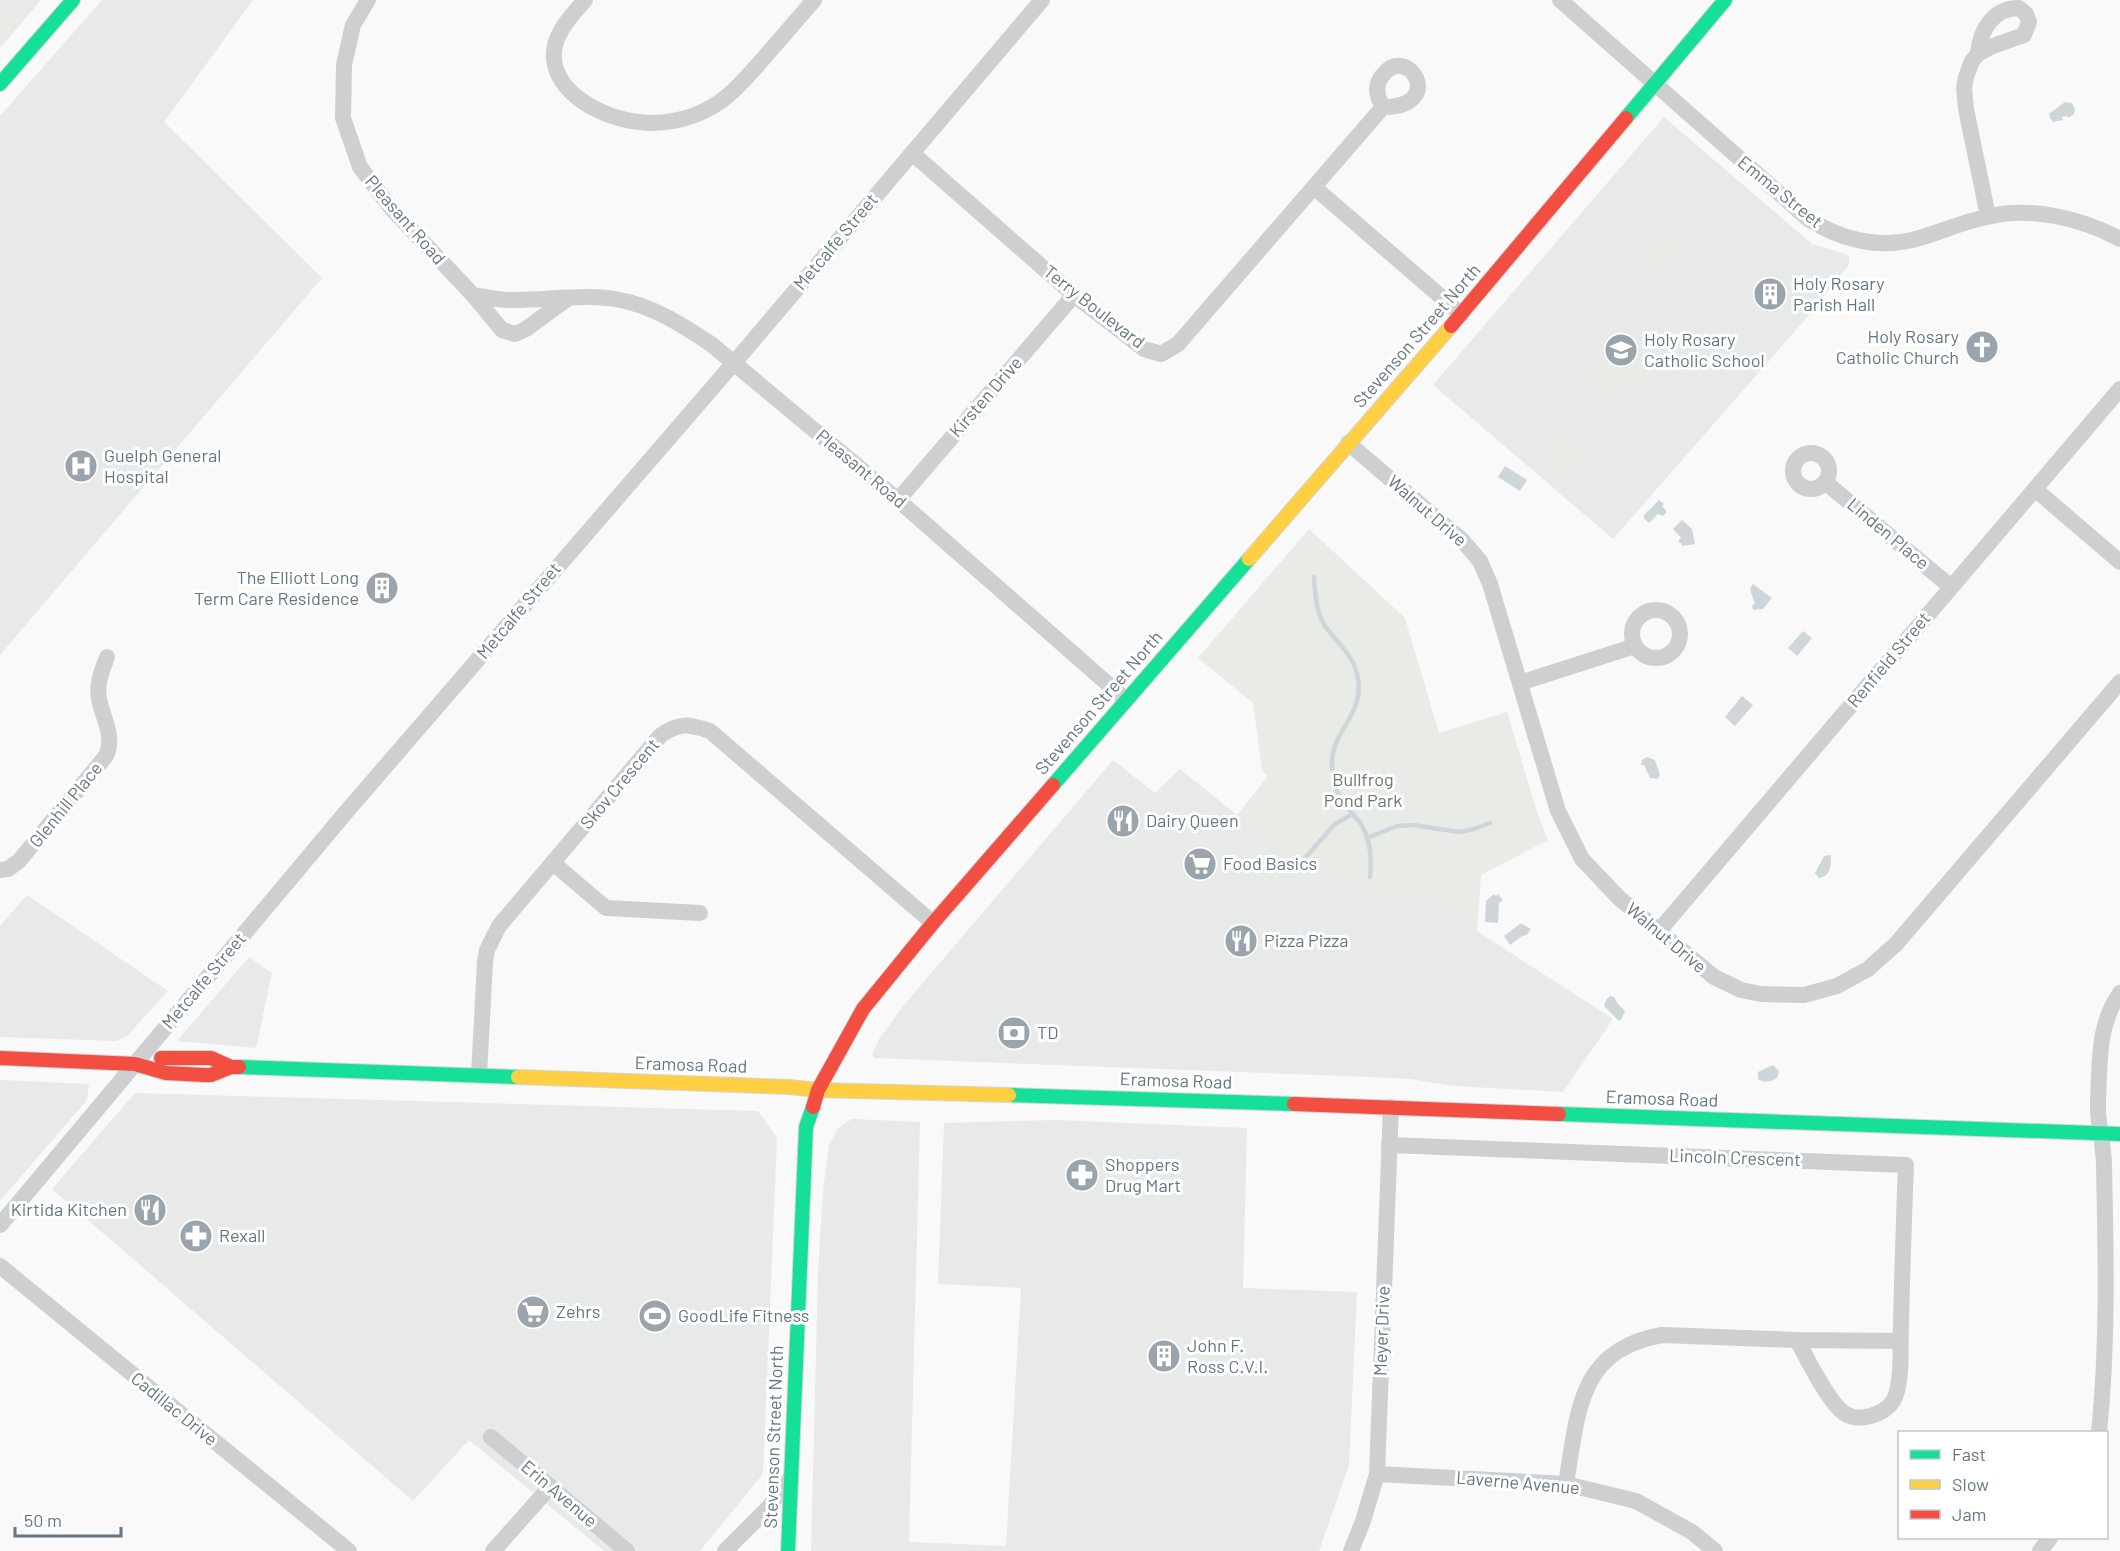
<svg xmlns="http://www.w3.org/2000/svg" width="2120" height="1551" font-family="Barlow,sans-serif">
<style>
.built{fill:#e8e9e9}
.green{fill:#e8ebe6}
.water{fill:#ced6d9}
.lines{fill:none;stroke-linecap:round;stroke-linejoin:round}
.stream{stroke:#ced6d9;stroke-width:4.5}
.fast-casing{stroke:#d5d6d7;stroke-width:16}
.slow-casing{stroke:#d5d6d7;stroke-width:16}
.jam-casing{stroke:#d5d6d7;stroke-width:16}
.street{stroke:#cecfd0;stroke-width:16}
.fast{stroke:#16e098;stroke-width:14}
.slow{stroke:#ffcf43;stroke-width:14}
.jam{stroke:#f24e42;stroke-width:14}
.labels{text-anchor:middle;stroke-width:6;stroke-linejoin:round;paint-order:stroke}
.street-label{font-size:18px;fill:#657683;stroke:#fff}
.poi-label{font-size:18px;fill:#657683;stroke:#fff;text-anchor:start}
.park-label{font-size:18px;fill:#687a64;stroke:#fff}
</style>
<rect width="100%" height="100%" fill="#f9f9f9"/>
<g class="built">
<path d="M0 0H41L0 48Z"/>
<path d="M102 0H253L164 122 322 278 0 655V116Z"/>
<path d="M1664 117 1812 244 1849 255V265L1809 315 1613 539 1433 385Z"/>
<path d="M1113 760 1155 793 1180 769 1237 815 1334 888 1442 891 1435 897 1477 931 1613 1019 1563 1092 1454 1086 1411 1079 1371 1077 874 1058 872 1054 879 1039 904 1005Z"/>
<path d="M27 895 168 991 127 1036 116 1041 0 1037V926Z"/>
<path d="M249 957 272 973 256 1048 177 1041Z"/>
<path d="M0 1080 89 1084 87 1100 0 1201Z"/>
<path d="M135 1093 758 1111 777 1138 763 1474 700 1551H604L469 1440 413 1501 52 1189Z"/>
<path d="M852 1119 920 1122 909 1542 1006 1546 1021 1288 938 1284 944 1123 1057 1120 1247 1128 1243 1288 1357 1292 1349 1465 1319 1551H811L818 1273 823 1190 829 1145 838 1128Z"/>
</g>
<g class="green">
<path d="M0 4 16 28 0 47Z"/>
<path d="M1663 239 1685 258 1655 292 1633 273Z"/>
<path d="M1617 345 1650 373 1617 411 1584 383Z"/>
<path d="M1560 422 1566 423 1591 446 1560 480 1552 478 1551 472 1531 453Z"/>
<path d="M1309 529 1405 618 1439 733 1507 712 1537 812 1548 840 1481 875 1477 931 1435 897 1441 891 1334 888 1237 815 1268 776 1262 770 1253 703 1198 658Z"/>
</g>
<g class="water">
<path d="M2065 102 2072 103 2075 109 2074 114 2068 118 2067 116 2062 117 2063 120 2053 122 2050 118 2049 114Z"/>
<path d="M1505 466 1527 480 1520 491 1498 477Z"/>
<path d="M1659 500 1664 504 1662 506 1667 512 1663 516 1658 514 1649 523 1644 518V515Z"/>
<path d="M1682 520 1692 529 1695 544 1682 546 1681 543H1679V539L1681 538 1673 529Z"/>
<path d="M1753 584 1772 598 1763 609 1753 610 1752 605 1755 604 1750 589Z"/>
<path d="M1803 631 1812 638 1797 656 1788 648Z"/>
<path d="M1742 696 1753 705 1735 726 1725 717Z"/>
<path d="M1647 757 1655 760 1660 775 1658 779 1650 778 1644 765H1641L1642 760Z"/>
<path d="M1831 855C1831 865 1831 876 1819 878L1815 873 1824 856Z"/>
<path d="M1494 894 1496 896 1498 894 1503 900 1499 903 1498 923 1485 922 1486 901Z"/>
<path d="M1520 924H1522L1531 929 1527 935 1522 936 1510 945 1504 936Z"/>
<path d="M1610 996 1614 997 1618 1004 1625 1011 1621 1020H1618L1604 1006 1606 1000Z"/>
<path d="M1773 1065 1779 1071 1777 1078C1771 1082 1764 1083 1758 1079V1072Z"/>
</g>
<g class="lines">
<g class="stream">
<path d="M1314 577C1315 593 1316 612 1325 626 1337 643 1352 653 1357 674 1367 714 1331 730 1332 764 1333 777 1336 793 1344 803 1349 810 1356 817 1361 824 1371 840 1372 859 1370 877"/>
<path d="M1367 838 1397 826 1413 825 1459 832 1474 829 1490 823"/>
<path d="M1305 858 1334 825 1352 814"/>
</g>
<defs>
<g id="fast">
<path d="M0 84 73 0"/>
<path d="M1626 118 1725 0"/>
<path d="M1053 785 1249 559"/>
<path d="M239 1067 518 1077"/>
<path d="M1009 1095 1294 1104"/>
<path d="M1559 1114 2120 1134"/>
<path d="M788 1551 806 1127 813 1107"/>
</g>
<g id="slow">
<path d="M1249 559 1451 326"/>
<path d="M518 1077 789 1087 818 1090 1009 1095"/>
</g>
<g id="jam">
<path d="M1451 326 1626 118"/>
<path d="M0 1058 135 1064 166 1073 204 1075H211L231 1067H239"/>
<path d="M161 1058H211L231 1067"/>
<path d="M1294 1104 1559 1114"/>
<path d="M813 1107 818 1090 863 1009 933 923 1053 785"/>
</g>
</defs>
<use href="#fast" class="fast-casing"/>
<use href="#slow" class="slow-casing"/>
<use href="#jam" class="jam-casing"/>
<g class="street">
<path d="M368 0 353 25 344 65 343 118 360 167 391 208 473 295 502 330 515 334 526 329 567 299"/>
<path d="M585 0C573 14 560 27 555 45 545 90 603 119 639 122 661 125 687 120 706 110 729 99 746 78 763 59 780 39 797 20 814 0"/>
<path d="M1560 0 1807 218C1837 238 1876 249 1912 240 1937 234 1961 222 1987 217 2030 206 2081 218 2120 239"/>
<path d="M1978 54C1980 30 1993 8 2019 8L2026 14 2029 22 2024 35 1990 47 1978 54 1972 61 1966 77 1964 88 1966 109 1988 216"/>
<path d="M912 153 1074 295 1144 349 1161 354 1178 344 1383 107C1448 107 1407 41 1382 76 1374 86 1377 97 1383 107"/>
<path d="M1315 188 1461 314"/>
<path d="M473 295C484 297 497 300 509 300 545 301 584 293 620 300 653 306 684 326 711 344L898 500 1125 699"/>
<path d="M1348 443 1462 540 1480 561 1490 584 1558 811 1582 859 1619 898 1714 977 1741 990 1761 994 1804 995 1837 986 1868 969 1896 944 2120 682"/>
<circle cx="1811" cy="471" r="18"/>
<path d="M1825 482 1951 587"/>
<path d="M2036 490 2120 562"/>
<path d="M898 500 1074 295"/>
<circle cx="1656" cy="634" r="24"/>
<path d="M1520 683 1635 646"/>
<path d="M553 863 606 908 700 913"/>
<path d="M0 870 8 869 19 861 106 756C115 736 103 719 99 699 96 685 102 670 107 657"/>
<path d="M1658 932 2120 389"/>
<path d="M479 1075 485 962 487 950 499 926 660 736C679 722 688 724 710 731L933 923"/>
<path d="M1389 1145 1906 1165C1904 1218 1902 1271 1901 1325 1900 1344 1903 1385 1893 1401 1884 1415 1858 1423 1844 1413 1828 1402 1807 1358 1797 1340"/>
<path d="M0 1225 347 811 745 350 1042 0"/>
<path d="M0 1266 349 1551"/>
<path d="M2099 1432C2108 1344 2106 1255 2104 1166 2104 1145 2097 1123 2098 1102 2100 1063 2097 1026 2120 993"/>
<path d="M491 1437 627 1551"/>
<path d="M1377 1474 1566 1484 1636 1501 1692 1532 1715 1551"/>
<path d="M1566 1484C1578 1414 1577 1350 1662 1335L1797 1340 1900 1341"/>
<path d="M493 1551 550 1487"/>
<path d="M725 1551 769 1507 790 1478"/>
<path d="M1351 1551 1363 1521 1377 1474 1391 1107"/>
<path d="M2040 1551 2050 1538"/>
</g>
<use href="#fast" class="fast"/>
<use href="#slow" class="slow"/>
<use href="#jam" class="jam"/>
</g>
<defs>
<symbol id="building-disc" viewBox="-11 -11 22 22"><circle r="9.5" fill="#99a4ac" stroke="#fff"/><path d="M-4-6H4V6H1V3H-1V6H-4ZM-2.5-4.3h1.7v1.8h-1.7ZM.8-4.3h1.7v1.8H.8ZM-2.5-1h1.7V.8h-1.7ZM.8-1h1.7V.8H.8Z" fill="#fff"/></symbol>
<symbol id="church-disc" viewBox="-11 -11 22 22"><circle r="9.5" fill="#99a4ac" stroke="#fff"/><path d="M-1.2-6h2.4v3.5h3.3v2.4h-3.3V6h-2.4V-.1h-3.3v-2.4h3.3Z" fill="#fff"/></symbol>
<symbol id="school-disc" viewBox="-11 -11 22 22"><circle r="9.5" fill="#99a4ac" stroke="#fff"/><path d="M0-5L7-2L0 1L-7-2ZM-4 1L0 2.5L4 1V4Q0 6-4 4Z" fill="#fff"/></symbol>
<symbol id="hospital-disc" viewBox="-11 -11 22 22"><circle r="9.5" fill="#99a4ac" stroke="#fff"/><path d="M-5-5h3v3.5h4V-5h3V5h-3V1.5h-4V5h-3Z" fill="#fff"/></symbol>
<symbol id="restaurant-disc" viewBox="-11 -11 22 22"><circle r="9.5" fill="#99a4ac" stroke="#fff"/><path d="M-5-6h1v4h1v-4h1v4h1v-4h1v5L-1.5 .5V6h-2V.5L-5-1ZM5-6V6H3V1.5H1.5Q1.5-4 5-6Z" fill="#fff"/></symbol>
<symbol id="supermarket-disc" viewBox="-11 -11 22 22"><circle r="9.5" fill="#99a4ac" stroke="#fff"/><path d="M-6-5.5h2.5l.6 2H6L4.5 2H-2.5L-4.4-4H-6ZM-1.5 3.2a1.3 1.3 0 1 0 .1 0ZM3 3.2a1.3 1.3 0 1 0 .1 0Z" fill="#fff"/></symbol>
<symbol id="bank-disc" viewBox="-11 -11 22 22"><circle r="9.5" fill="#99a4ac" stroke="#fff"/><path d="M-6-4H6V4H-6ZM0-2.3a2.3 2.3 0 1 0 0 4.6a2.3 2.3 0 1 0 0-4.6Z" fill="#fff"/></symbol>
<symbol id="pharmacy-disc" viewBox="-11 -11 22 22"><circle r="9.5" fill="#99a4ac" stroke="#fff"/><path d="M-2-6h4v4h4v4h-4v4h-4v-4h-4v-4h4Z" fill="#fff"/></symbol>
<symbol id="stadium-disc" viewBox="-11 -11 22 22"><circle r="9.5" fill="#99a4ac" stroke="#fff"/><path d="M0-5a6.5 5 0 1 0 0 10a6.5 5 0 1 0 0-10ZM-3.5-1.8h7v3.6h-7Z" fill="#fff"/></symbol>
</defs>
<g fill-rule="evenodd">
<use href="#building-disc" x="1751" y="275" width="38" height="38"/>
<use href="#church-disc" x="1963" y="328" width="38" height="38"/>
<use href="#school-disc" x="1602" y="331" width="38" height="38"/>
<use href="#hospital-disc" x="62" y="447" width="38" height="38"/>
<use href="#building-disc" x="363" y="569" width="38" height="38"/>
<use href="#restaurant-disc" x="1104" y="802" width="38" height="38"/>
<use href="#supermarket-disc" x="1181" y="845" width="38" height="38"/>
<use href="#restaurant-disc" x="1222" y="922" width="38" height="38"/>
<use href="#bank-disc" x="995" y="1014" width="38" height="38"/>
<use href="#pharmacy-disc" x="1063" y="1156" width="38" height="38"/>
<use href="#restaurant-disc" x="131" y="1191" width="38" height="38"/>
<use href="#pharmacy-disc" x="177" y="1217" width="38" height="38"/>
<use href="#supermarket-disc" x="514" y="1293" width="38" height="38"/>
<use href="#stadium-disc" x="636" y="1297" width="38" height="38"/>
<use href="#building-disc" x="1145" y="1337" width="38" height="38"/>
</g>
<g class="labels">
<g class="street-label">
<text transform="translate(1780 192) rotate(39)" y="6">Emma Street</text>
<text transform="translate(405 220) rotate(49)" y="6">Pleasant Road</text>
<text transform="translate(836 242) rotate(-50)" y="6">Metcalfe Street</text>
<text transform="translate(1094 307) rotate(38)" y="6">Terry Boulevard</text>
<text transform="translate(1417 336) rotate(-49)" y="6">Stevenson Street North</text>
<text transform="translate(986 397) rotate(-49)" y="6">Kirsten Drive</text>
<text transform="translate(861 469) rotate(40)" y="6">Pleasant Road</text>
<text transform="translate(1427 511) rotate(41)" y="6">Walnut Drive</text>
<text transform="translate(1888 534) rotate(40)" y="6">Linden Place</text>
<text transform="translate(519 611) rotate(-50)" y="6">Metcalfe Street</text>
<text transform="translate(1889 660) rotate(-50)" y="6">Renfield Street</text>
<text transform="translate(1099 703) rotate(-49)" y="6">Stevenson Street North</text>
<text transform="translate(620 784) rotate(-50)" y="6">Skov Crescent</text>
<text transform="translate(66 805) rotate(-51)" y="6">Glenhill Place</text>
<text transform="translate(1666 938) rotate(40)" y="6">Walnut Drive</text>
<text transform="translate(204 981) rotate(-50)" y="6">Metcalfe Street</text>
<text transform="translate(691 1065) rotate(2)" y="6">Eramosa Road</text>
<text transform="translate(1176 1081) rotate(2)" y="6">Eramosa Road</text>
<text transform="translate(1662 1099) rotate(2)" y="6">Eramosa Road</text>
<text transform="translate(1735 1158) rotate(2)" y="6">Lincoln Crescent</text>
<text transform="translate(1382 1331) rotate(-88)" y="6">Meyer Drive</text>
<text transform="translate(174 1409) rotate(39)" y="6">Cadillac Drive</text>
<text transform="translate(774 1437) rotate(-88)" y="6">Stevenson Street North</text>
<text transform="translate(1518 1483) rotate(5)" y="6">Laverne Avenue</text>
<text transform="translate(559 1494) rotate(40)" y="6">Erin Avenue</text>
</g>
<g class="poi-label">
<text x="1793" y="290">Holy Rosary<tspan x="1793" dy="21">Parish Hall</tspan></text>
<text x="1959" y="343" text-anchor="end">Holy Rosary<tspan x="1959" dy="21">Catholic Church</tspan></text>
<text x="1644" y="346">Holy Rosary<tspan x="1644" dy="21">Catholic School</tspan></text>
<text x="104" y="462">Guelph General<tspan x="104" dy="21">Hospital</tspan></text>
<text x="359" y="584" text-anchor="end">The Elliott Long<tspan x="359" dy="21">Term Care Residence</tspan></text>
<text x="1146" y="827">Dairy Queen</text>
<text x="1223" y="870">Food Basics</text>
<text x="1264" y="947">Pizza Pizza</text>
<text x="1037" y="1039">TD</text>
<text x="1105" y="1171">Shoppers<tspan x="1105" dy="21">Drug Mart</tspan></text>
<text x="127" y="1216" text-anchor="end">Kirtida Kitchen</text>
<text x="219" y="1242">Rexall</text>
<text x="556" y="1318">Zehrs</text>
<text x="678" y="1322">GoodLife Fitness</text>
<text x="1187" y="1352">John F.<tspan x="1187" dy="21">Ross C.V.I.</tspan></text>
</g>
<g class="park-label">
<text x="1363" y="786">Bullfrog<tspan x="1363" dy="21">Pond Park</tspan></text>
</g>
</g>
<rect x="1898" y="1431" width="210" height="108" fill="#ffffff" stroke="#c1c8cd" stroke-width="1.5"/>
<rect x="1910" y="1450" width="30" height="9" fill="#16e098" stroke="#c1c8cd" stroke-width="1.5"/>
<text x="1952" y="1461" font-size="18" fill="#657683">Fast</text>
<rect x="1910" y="1480" width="30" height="9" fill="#ffcf43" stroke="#c1c8cd" stroke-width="1.5"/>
<text x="1952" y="1491" font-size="18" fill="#657683">Slow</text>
<rect x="1910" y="1510" width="30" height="9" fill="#f24e42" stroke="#c1c8cd" stroke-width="1.5"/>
<text x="1952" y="1521" font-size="18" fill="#657683">Jam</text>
<path d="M15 1527v9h106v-9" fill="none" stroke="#657683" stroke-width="3"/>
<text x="24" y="1527" font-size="18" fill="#657683" stroke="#ffffff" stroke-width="4.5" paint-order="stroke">50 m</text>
</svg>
